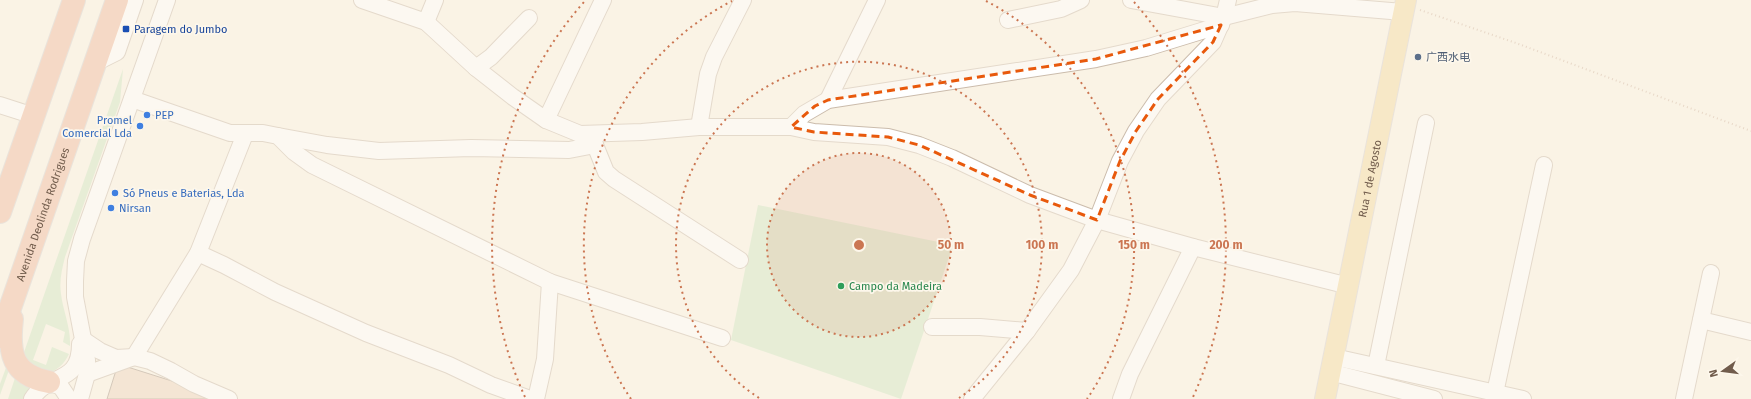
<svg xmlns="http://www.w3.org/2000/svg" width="1751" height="399" font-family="'Fira Sans','Noto Sans SC',sans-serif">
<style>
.green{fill:#d0e7c4}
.building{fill:#eed5be;stroke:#a79585}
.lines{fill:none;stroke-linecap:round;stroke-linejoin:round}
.minor-casing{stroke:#cbbcac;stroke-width:18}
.major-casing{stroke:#d7d1cd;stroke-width:22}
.highway-casing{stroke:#d7d1cd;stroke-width:24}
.path{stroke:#d2b8a2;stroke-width:2;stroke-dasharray:1 3;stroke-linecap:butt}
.minor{stroke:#fff;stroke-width:16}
.major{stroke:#f4dba2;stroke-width:20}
.highway{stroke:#f0bba0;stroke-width:22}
.marked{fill:none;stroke:#e8590c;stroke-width:3;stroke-dasharray:8 5;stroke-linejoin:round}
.ring{fill:none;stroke:#cb7652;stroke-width:2;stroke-dasharray:2 4}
.transit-dot{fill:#1a4fb4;stroke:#fdf7eb;stroke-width:1.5}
.service-dot{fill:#5c6f8a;stroke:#fdf7eb;stroke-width:1.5}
.shop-dot{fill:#3f7fe0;stroke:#fdf7eb;stroke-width:1.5}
.leisure-dot{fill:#2e9e5b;stroke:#fdf7eb;stroke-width:1.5}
.labels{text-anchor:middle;stroke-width:3.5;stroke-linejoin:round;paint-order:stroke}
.transit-label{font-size:11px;fill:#164399;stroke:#fdf7eb;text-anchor:start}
.service-label{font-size:11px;fill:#4e5e75;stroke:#fdf7eb;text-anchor:start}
.shop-label{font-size:11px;fill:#366cbe;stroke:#fdf7eb;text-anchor:start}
.street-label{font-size:11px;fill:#715c4c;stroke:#fdf7eb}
.leisure-label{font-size:11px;fill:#27864d;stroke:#fdf7eb;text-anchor:start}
.centre{fill:#cb7652;stroke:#fdf7eb;stroke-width:2}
.ring-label{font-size:12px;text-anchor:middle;font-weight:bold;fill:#cb7652;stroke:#fdf7eb;stroke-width:3.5;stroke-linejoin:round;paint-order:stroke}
</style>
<rect width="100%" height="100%" fill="#faf3e5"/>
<g class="green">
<path d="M123 69 120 102 65 257C62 269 59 281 61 294 63 311 71 328 70 346L63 342 65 332 46 324 33 360 46 365 52 347 69 354C64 365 51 378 38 371 32 368 27 362 22 358Z"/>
<path d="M758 205 953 245 901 399 731 340Z"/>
<path d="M7 365 9 370 0 395V384Z"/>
<path d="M15 378 32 387 24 399H8Z"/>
</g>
<path class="building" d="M118 364 229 399H107Z"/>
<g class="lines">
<defs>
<g id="minor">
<path d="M362 0 426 22 476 68 513 97 546 120 580 134 595 145 606 172 614 179 740 260"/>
<path d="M1131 0 1224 17 1272 5 1295 3 1403 12"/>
<path d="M1008 20 1061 9 1081 0"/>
<path d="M426 22 435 0"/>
<path d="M95 63 117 52 135 0"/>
<path d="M476 68 491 57 529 18"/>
<path d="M132 99 230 133H263L278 136 294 152 312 165 550 282 722 338"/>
<path d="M828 100 877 0"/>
<path d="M0 105 34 116"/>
<path d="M546 120 603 0"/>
<path d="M699 127 708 74 714 57 743 0"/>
<path d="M791 127 804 114 828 100 1096 59 1146 48 1221 25"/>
<path d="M580 134 642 132 699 127H791L814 132 888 137 919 145 952 158 1030 195 1097 220 1193 247 1349 286"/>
<path d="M278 136 327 145 379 151 471 148 569 150 595 145"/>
<path d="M198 253 224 265 275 292 366 333 449 365 491 385 530 399"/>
<path d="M1701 320 1751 332"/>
<path d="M932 327H980L1027 331"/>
<path d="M85 341 100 351 116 358 134 357 150 361 171 371 194 384 229 399"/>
<path d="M1334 357 1523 399"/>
<path d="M1376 366 1426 123"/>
<path d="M1330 372 1434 399"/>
<path d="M87 374 134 357 198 253 245 134"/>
<path d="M49 382 61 387 69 399"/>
<path d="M1495 393 1544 165"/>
<path d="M32 399C49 372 80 385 80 344"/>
<path d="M80 399 87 374V360L75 297V281L76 261 82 239 167 0"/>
<path d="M536 399 545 359 550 282"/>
<path d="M972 399 1027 331 1071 270 1097 220 1120 161 1136 131 1158 99 1213 42 1224 17 1228 0"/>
<path d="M1121 399 1130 374 1193 247"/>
<path d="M1684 399 1711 273"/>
</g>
<g id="major">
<path id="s1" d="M1325 399 1406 0"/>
</g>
<g id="highway">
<path d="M0 212 74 0"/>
<path d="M12 319C8 353 12 375 49 382"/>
<path id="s2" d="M0 337 117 0"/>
</g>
</defs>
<use href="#minor" class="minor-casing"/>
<use href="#major" class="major-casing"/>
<use href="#highway" class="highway-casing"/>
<path class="path" d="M1420 10 1516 43 1751 131"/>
<use href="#minor" class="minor"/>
<use href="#major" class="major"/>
<use href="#highway" class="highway"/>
</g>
<path d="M0 0H1751V399H0ZM1221 25 1213 42 1158 99 1136 131 1120 161 1097 220 1030 195 919 145 888 137 814 132 791 127 815 106 828 100 1096 59Z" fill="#faf3e5" fill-opacity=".55" fill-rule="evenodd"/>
<path class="marked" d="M1221 25 1213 42 1158 99 1136 131 1120 161 1097 220 1030 195 919 145 888 137 814 132 791 127 815 106 828 100 1096 59Z"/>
<circle cx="859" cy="245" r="92" fill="#cb7652" fill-opacity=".12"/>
<g class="ring">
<circle cx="859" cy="245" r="92"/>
<path d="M759 398A183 183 0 1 1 959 398"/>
<path d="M631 399A275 275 0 0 1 732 1M986 1A275 275 0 0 1 1087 399"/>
<path d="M525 397A367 367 0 0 1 584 2M1134 2A367 367 0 0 1 1193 397"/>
</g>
<rect class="transit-dot" x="122" y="25" width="8" height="8" rx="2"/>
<circle class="service-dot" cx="1418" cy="57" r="4"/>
<g class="shop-dot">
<circle cx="147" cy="115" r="4"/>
<circle cx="140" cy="126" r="4"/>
<circle cx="115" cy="193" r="4"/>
<circle cx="111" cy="208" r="4"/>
</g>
<circle class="leisure-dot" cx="841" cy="286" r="4"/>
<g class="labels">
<g class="transit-label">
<text x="134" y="33">Paragem do Jumbo</text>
</g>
<g class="service-label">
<text x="1426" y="61">广西水电</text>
</g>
<g class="shop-label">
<text x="155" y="119">PEP</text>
<text x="132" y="124" text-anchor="end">Promel<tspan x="132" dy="13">Comercial Lda</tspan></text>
<text x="123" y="197">Só Pneus e Baterias, Lda</text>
<text x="119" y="212">Nirsan</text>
</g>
<g class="street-label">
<text dy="4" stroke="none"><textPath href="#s1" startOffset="225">Rua 1 de Agosto</textPath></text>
<text dy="4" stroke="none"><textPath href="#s2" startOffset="130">Avenida Deolinda Rodrigues</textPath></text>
</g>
<g class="leisure-label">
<text x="849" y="290">Campo da Madeira</text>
</g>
</g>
<circle cx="859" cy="245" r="6" class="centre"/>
<g class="ring-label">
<text x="951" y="249">50 m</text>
<text x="1042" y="249">100 m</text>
<text x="1134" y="249">150 m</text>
<text x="1226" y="249">200 m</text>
</g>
<g transform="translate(1723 371) rotate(256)" stroke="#fdf7eb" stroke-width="3" paint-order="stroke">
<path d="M0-3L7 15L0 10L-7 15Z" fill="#715c4c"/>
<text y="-6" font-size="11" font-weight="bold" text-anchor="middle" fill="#715c4c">N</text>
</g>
</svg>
